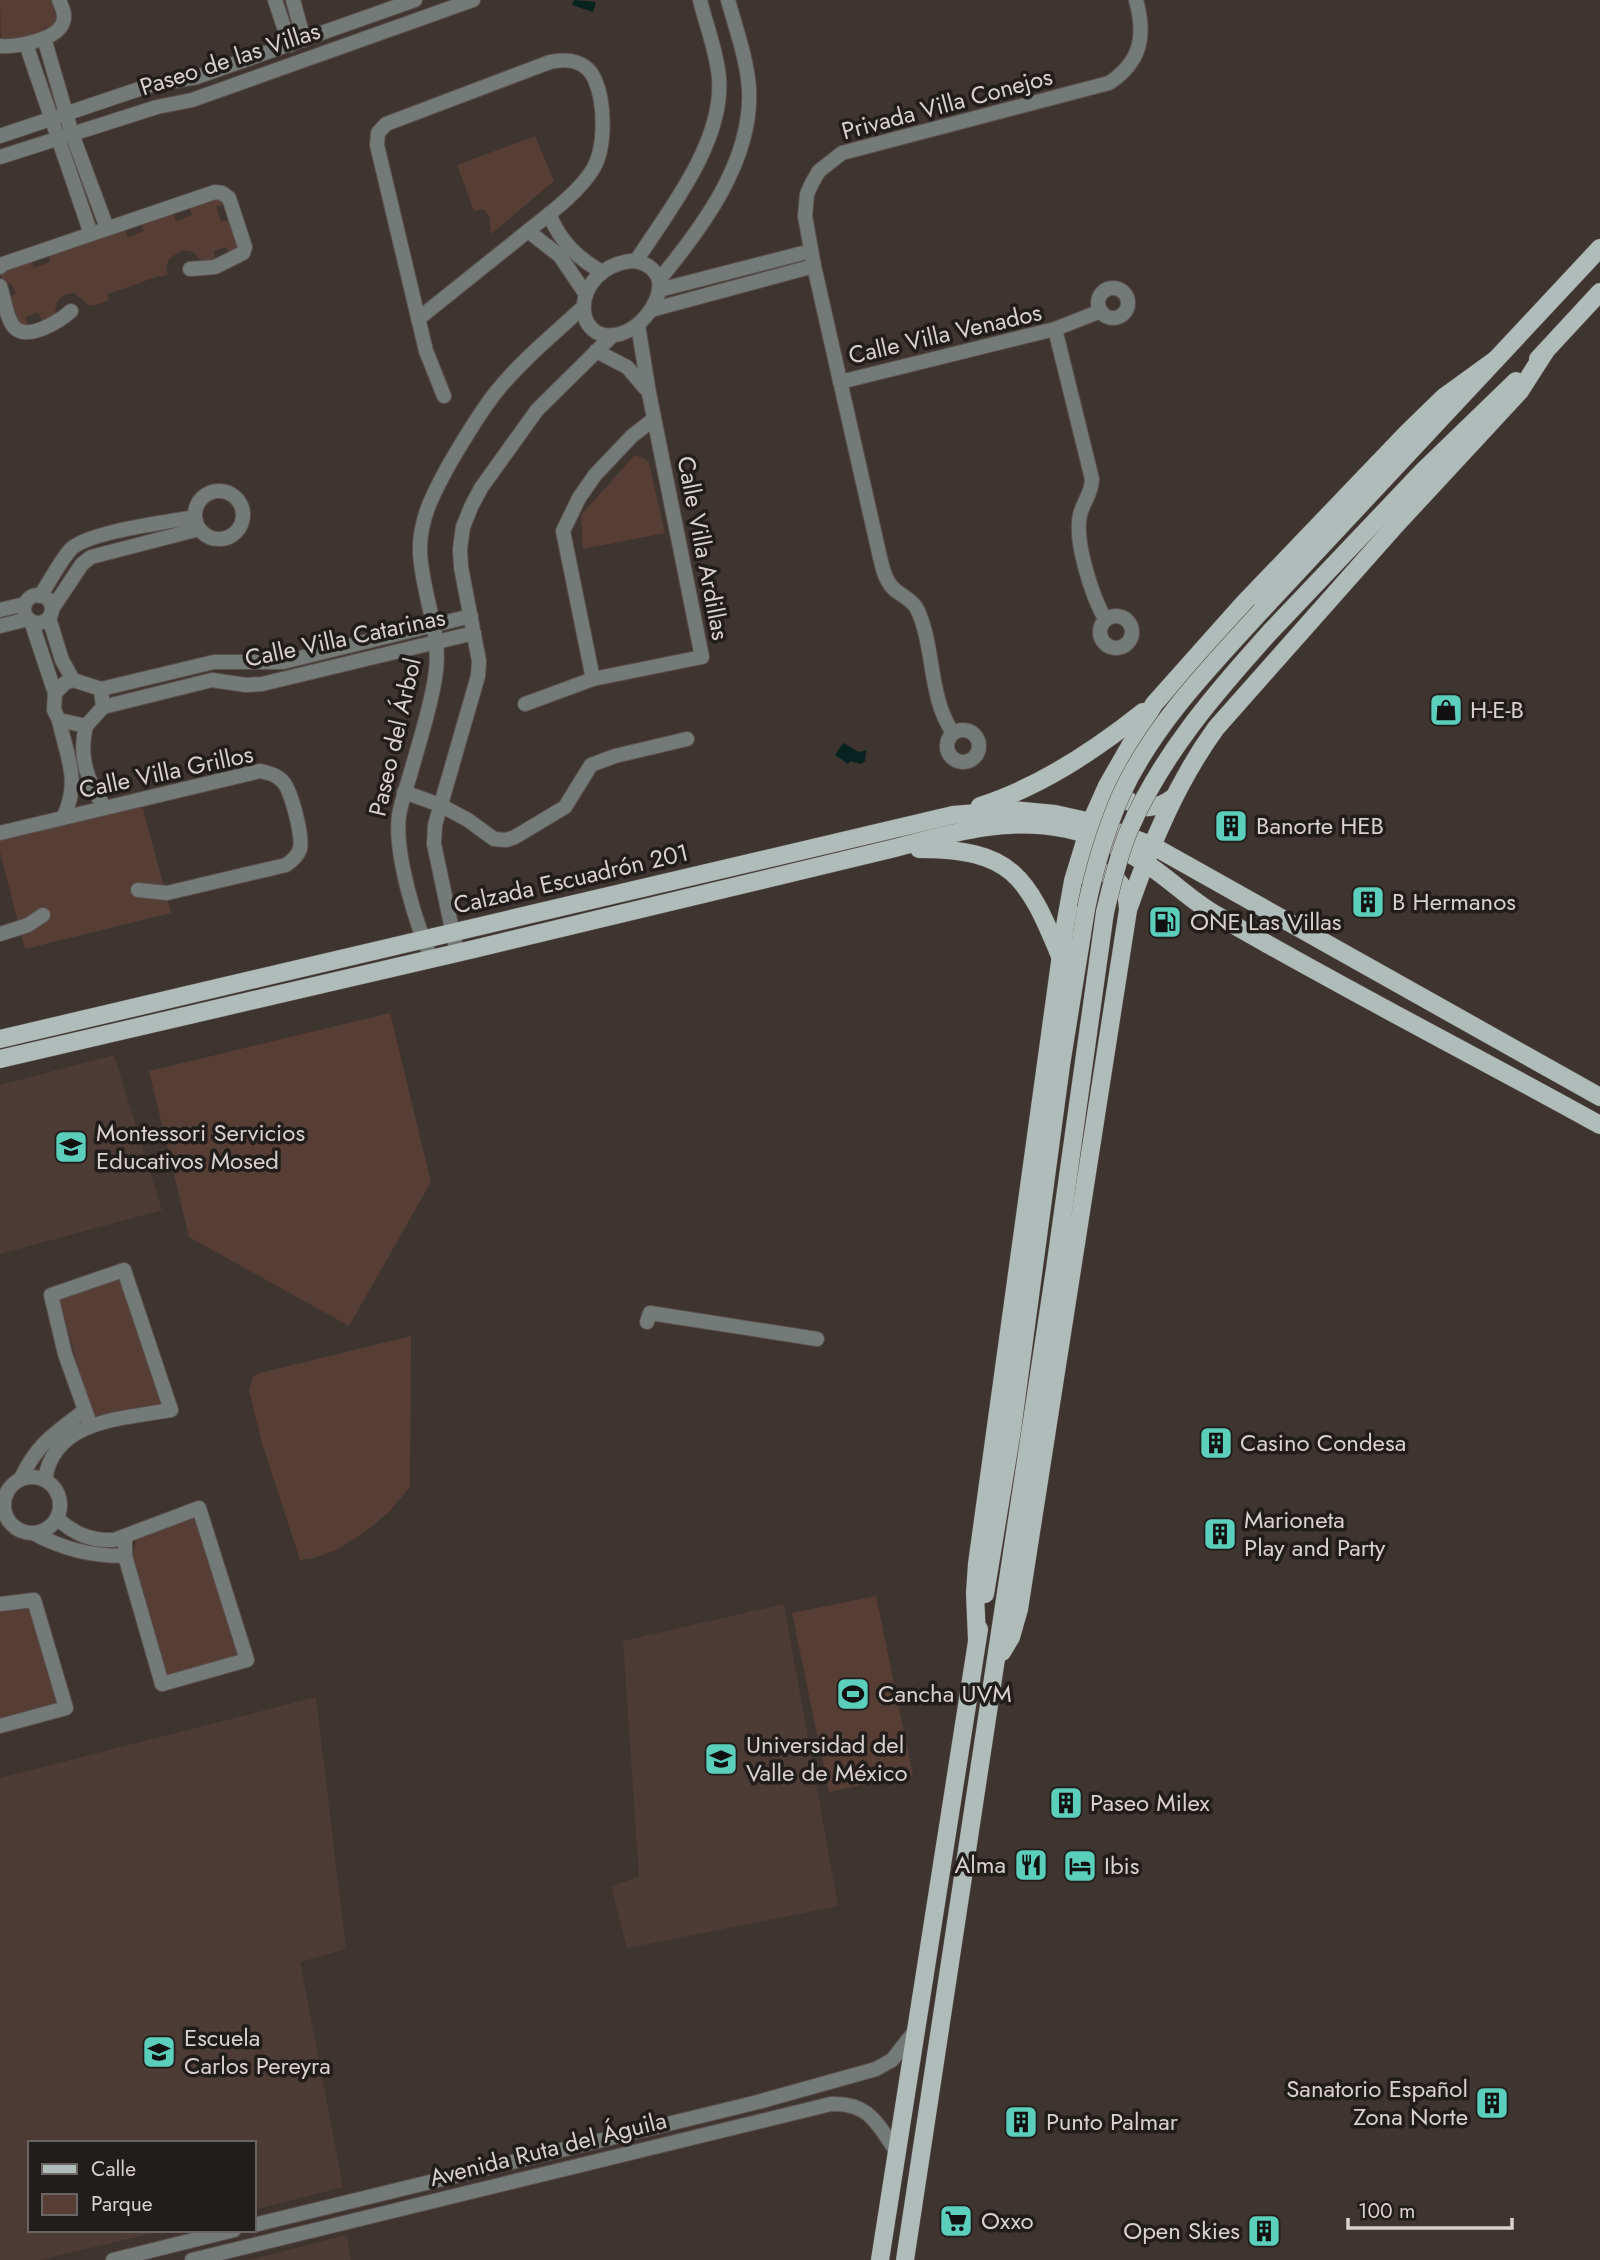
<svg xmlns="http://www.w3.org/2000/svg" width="1600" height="2260" font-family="Jost,sans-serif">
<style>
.built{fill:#4d3c35}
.green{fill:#573e35}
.water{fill:#06231f}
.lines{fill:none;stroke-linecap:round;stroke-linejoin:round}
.minor-casing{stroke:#5a504d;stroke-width:16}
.major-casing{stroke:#5a504d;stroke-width:19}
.minor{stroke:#747a78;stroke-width:14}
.major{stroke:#b0bcba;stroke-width:18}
.major-bridge-casing{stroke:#5a504d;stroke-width:19;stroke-linecap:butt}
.major-bridge{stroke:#b0bcba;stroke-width:18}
.labels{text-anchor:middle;stroke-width:7;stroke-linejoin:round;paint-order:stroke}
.street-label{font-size:24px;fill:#d8d1cf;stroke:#211d1b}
.poi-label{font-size:24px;fill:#d8d1cf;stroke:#211d1b;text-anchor:start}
</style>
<rect width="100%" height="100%" fill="#3e3430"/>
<g class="built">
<path d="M114 1055 162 1210 0 1254V1085Z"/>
<path d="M784 1604 838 1906 627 1948 611 1886 639 1877 623 1641Z"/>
<path d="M316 1697 346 1949 300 1962 343 2187 254 2210V2143H30V2230H166L39 2260H0V1778Z"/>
<path d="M347 2235 351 2260H249Z"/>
</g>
<g class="green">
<path d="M0 0H54L61 21 18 41 1 42Z"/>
<path d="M535 136 554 181 491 234 489 216 483 209 474 211 457 165Z"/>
<path d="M218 197 223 199 224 205 216 207 221 221 229 220 238 247 229 253 226 247 214 251 216 261 203 263 193 252 182 250 169 259 166 269 168 274 161 277 159 276 108 294 109 300C83 310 93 306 74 293 57 294 55 304 55 320L44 324 38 312 26 317 28 324 18 326 8 298 16 294 11 283 3 285 0 272 31 260 34 268 50 262 49 254 124 229 128 237 144 231 141 223 172 212 176 221 192 215 189 207Z"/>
<path d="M635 455 643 458 649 463 665 533 583 549 581 515Z"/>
<path d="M141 802 171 913 25 949 0 852V834Z"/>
<path d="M390 1013 431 1182 349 1326 189 1237 149 1071Z"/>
<path d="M124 1276 163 1404 92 1418 59 1297Z"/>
<path d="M411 1336 410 1487 388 1513 365 1532 336 1550 314 1558 300 1560 262 1443 249 1390 253 1376 260 1373Z"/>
<path d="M196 1515 241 1658 168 1676 132 1559 136 1539Z"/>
<path d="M876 1596 913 1775 829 1792 792 1613Z"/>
<path d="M30 1608 57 1702 0 1718V1610Z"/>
</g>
<g class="water">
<path d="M574 0 596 2 593 12 572 5Z"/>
<path d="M843 743 859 752 866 750 865 761 861 764 850 761 848 764 835 755Z"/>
</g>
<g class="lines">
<defs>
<g id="minor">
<path d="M275 0 290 45"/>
<path d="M293 0 304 40"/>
<path d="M44 38 72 134 107 228"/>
<path d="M26 44 91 234"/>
<path d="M0 46C16 47 58 40 63 22 66 15 62 7 59 0"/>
<path d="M0 136 151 85 197 77 415 0"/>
<path d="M0 157 157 107 192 100 473 0"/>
<path d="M549 214C560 241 577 258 602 272"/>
<path d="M528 231 560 256 585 293"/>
<path d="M631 261C643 261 656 268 659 281 661 293 654 307 646 316 639 325 630 331 620 334 571 347 569 269 631 261Z"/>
<path d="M636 261C669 210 724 142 719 78 717 52 706 25 700 0"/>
<path d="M0 267 3 264 215 192 222 193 229 198 245 247 243 253 215 267 190 269"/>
<path d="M659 280C702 228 753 160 749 89 747 59 736 29 728 0"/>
<path d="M0 286C4 298 7 321 15 328 29 341 61 320 71 311"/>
<circle cx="1113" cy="303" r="15"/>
<path d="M659 290 811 251"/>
<path d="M651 310 814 266"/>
<path d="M418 319C453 291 488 263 523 235 545 217 578 194 593 169 606 147 605 103 595 80 587 61 568 58 550 62L386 124 378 133 377 145 426 351 444 396"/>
<path d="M1055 329 1092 479C1092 493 1083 502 1080 515 1074 541 1092 596 1105 619"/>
<path d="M596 351 627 367 646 389"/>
<path d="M840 382 1055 329 1101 311"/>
<circle cx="219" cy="515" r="24"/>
<circle cx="38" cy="609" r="14"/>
<path d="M40 596C50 581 59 563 70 550 86 532 168 522 195 517"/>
<path d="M52 609 82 564 91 557 199 529"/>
<path d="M0 610 25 604"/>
<circle cx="1116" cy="632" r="16"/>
<path d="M49 618 62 660 73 680"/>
<path d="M31 621 55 693"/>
<path d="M0 626 28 619"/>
<path d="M593 679 563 531 579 498 595 475 632 436 654 419"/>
<path d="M73 680 101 689 103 707 86 726 59 720 54 710 55 693 65 683Z"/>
<path d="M101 689 214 662H283L471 616"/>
<path d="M525 704 593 679 702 657 649 393 638 325"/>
<path d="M103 707 212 680 246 685 262 684 474 633"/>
<path d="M59 720C67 758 81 781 63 818"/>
<path d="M86 726C78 757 88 783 105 808"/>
<circle cx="963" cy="746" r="16"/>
<path d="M953 733C928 697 935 646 917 609 912 599 901 596 893 588 884 579 882 565 879 553L814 266 805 216 807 194 812 183 819 171 842 153 1109 83C1141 62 1146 36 1136 0"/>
<path d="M404 792 440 805 468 820 494 839 506 840 515 837 565 807 591 765 615 756 687 739"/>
<path d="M0 833 260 771C269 773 278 775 284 783 292 794 303 837 300 849 297 857 292 861 286 865L167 893 138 890"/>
<path d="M0 934 28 925 43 915"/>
<path d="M457 953 434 844 435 825 478 676 479 661 461 567 460 549 463 527 471 507 481 488 537 410 613 335"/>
<path d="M432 959C416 926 394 852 399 816 401 802 406 789 410 775 419 743 430 710 435 678 443 634 422 596 420 552 419 519 434 492 450 463 464 439 478 415 496 392 521 361 553 335 583 307"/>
<path d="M647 1322 650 1313 817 1339"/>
<circle cx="32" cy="1505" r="28"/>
<path d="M21 1478C38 1443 54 1434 84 1411"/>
<path d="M45 1480C53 1419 123 1419 171 1410L124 1270 51 1295 65 1354 90 1424"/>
<path d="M57 1518C74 1534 91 1541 114 1540L199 1508 247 1660 162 1684 125 1556V1538"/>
<path d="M33 1533C63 1549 91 1556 125 1556"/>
<path d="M0 1604 34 1600 66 1708 0 1726"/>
<path d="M254 2225 758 2102 876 2069 892 2060 915 2031"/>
<path d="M113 2260 234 2230"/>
<path d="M192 2260 831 2104C868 2102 877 2123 896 2151"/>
</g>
<g id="major">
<path d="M1538 359 1600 292"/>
<path d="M1261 611 1600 248"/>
<path d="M1271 631 1423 471 1516 381"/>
<path d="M1117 783C1126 810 1152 814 1174 797"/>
<path d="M980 806C1040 787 1094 751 1143 712"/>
<path d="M919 849C1012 849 1027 876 1060 956"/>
<path d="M1129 907C1151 844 1177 782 1216 728L1394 527 1520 391 1545 352"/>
<path d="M0 1039 953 815 1012 810 1055 814 1091 822 1153 846 1600 1097"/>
<path d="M0 1059 474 949 895 848C952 833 1007 816 1067 829 1094 835 1121 848 1145 863 1169 878 1189 899 1213 913 1340 987 1472 1054 1600 1125"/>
<path d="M985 1594 1012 1430 1061 1065 1086 909"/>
<path d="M977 1639 975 1593 977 1564 1065 926 1073 881 1091 822 1107 786 1154 704 1244 603 1407 433 1444 397 1495 360"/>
<path d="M1002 1652 1011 1637 1019 1609 1128 910C1128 884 1109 864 1082 875"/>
<path d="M880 2260 979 1629"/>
<path d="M905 2260 1055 1269 1105 912"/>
</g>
</defs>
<use href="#minor" class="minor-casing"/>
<use href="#major" class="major-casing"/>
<use href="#minor" class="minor"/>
<use href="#major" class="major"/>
<defs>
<g id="major-bridge">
<path d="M1086 909C1094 870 1105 832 1121 795 1153 725 1210 667 1261 611"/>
<path d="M1105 912C1112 884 1118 856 1129 830 1162 754 1216 692 1271 631"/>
</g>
</defs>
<use href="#major-bridge" class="major-bridge-casing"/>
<use href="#major-bridge" class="major-bridge"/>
</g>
<defs>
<symbol id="shop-square" viewBox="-11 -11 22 22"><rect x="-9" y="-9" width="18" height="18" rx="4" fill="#5bcebc" stroke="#211d1b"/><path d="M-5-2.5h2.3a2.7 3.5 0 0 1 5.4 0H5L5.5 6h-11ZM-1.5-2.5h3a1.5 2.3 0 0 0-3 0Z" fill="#111"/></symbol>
<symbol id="building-square" viewBox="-11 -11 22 22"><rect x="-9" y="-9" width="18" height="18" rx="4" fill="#5bcebc" stroke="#211d1b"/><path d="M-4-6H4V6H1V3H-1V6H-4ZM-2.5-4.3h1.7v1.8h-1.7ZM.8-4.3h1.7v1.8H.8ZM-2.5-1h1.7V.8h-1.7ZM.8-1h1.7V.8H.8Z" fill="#111"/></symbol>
<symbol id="fuel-square" viewBox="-11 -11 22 22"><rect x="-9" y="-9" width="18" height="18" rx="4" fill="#5bcebc" stroke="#211d1b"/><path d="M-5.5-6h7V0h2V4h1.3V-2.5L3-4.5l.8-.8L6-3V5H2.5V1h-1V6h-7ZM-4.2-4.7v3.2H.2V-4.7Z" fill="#111"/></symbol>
<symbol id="university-square" viewBox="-11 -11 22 22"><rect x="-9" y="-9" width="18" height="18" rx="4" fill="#5bcebc" stroke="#211d1b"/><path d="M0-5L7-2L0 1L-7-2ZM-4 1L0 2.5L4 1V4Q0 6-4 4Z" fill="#111"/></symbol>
<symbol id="stadium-square" viewBox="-11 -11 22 22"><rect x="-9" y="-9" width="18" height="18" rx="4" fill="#5bcebc" stroke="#211d1b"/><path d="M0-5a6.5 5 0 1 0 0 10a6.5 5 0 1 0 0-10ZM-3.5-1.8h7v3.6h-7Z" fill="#111"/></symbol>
<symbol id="restaurant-square" viewBox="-11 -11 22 22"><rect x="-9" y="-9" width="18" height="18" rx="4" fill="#5bcebc" stroke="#211d1b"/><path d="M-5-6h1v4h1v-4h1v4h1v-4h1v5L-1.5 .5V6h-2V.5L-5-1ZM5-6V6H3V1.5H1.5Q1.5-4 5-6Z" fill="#111"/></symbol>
<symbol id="hotel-square" viewBox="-11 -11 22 22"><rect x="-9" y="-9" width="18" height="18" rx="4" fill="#5bcebc" stroke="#211d1b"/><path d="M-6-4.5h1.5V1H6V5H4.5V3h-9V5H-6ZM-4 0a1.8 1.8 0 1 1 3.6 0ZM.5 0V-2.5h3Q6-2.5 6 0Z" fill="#111"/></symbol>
<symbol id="school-square" viewBox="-11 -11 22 22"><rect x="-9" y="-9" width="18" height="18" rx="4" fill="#5bcebc" stroke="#211d1b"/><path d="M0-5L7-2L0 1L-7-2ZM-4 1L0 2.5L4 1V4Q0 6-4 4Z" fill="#111"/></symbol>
<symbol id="supermarket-square" viewBox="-11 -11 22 22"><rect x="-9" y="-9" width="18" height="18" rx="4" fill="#5bcebc" stroke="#211d1b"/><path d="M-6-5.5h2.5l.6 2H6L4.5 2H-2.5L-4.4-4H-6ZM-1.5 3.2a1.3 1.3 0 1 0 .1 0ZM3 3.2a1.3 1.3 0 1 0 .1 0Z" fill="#111"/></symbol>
</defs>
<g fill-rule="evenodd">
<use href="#shop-square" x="1427" y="691" width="38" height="38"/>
<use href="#building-square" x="1212" y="807" width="38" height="38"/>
<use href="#building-square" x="1349" y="883" width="38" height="38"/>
<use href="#fuel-square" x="1146" y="903" width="38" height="38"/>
<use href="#university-square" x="52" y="1128" width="38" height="38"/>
<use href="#building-square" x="1197" y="1424" width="38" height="38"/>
<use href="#building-square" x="1201" y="1515" width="38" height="38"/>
<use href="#stadium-square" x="834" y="1675" width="38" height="38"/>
<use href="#university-square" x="702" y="1740" width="38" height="38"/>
<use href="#building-square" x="1047" y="1784" width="38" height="38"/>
<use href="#restaurant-square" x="1012" y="1846" width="38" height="38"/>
<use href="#hotel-square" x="1061" y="1847" width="38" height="38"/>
<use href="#school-square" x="140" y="2033" width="38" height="38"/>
<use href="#building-square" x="1473" y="2084" width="38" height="38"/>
<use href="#building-square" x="1002" y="2103" width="38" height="38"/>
<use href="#supermarket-square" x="937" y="2202" width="38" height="38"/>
<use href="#building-square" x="1245" y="2212" width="38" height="38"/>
</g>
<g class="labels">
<g class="street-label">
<text transform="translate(230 59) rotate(-18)" y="8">Paseo de las Villas</text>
<text transform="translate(947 104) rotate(-15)" y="8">Privada Villa Conejos</text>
<text transform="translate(945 334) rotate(-13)" y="8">Calle Villa Venados</text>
<text transform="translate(703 548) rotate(79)" y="8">Calle Villa Ardillas</text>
<text transform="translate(345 638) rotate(-12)" y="8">Calle Villa Catarinas</text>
<text transform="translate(395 737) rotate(-77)" y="8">Paseo del Árbol</text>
<text transform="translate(166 772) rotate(-12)" y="8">Calle Villa Grillos</text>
<text transform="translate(571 879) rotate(-13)" y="8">Calzada Escuadrón 201</text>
<text transform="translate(548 2149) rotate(-14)" y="8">Avenida Ruta del Águila</text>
</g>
<g class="poi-label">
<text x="1470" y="718">H-E-B</text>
<text x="1256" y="834">Banorte HEB</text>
<text x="1392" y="910">B Hermanos</text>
<text x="1190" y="930">ONE Las Villas</text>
<text x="96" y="1141">Montessori Servicios<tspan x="96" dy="28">Educativos Mosed</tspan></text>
<text x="1240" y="1451">Casino Condesa</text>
<text x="1244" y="1528">Marioneta<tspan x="1244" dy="28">Play and Party</tspan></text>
<text x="878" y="1702">Cancha UVM</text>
<text x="746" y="1753">Universidad del<tspan x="746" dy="28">Valle de México</tspan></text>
<text x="1090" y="1811">Paseo Milex</text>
<text x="1006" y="1873" text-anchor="end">Alma</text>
<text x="1104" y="1874">Ibis</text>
<text x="184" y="2046">Escuela<tspan x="184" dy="28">Carlos Pereyra</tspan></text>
<text x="1468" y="2097" text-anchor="end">Sanatorio Español<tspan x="1468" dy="28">Zona Norte</tspan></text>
<text x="1046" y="2130">Punto Palmar</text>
<text x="981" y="2229">Oxxo</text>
<text x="1240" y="2239" text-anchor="end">Open Skies</text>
</g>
</g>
<rect x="28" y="2141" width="228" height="91" fill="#211d1b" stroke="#6a6563" stroke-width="2"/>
<rect x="42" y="2164" width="35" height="10" fill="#b0bcba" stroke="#6a6563" stroke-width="2"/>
<text x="91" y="2176" font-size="21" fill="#d8d1cf">Calle</text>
<rect x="42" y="2194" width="35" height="21" fill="#573e35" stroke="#6a6563" stroke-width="2"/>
<text x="91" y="2211" font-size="21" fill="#d8d1cf">Parque</text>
<path d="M1348 2218v10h164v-10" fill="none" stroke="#d8d1cf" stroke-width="3.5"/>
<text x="1358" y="2218" font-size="21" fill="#d8d1cf" stroke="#211d1b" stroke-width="5" paint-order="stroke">100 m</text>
</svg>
